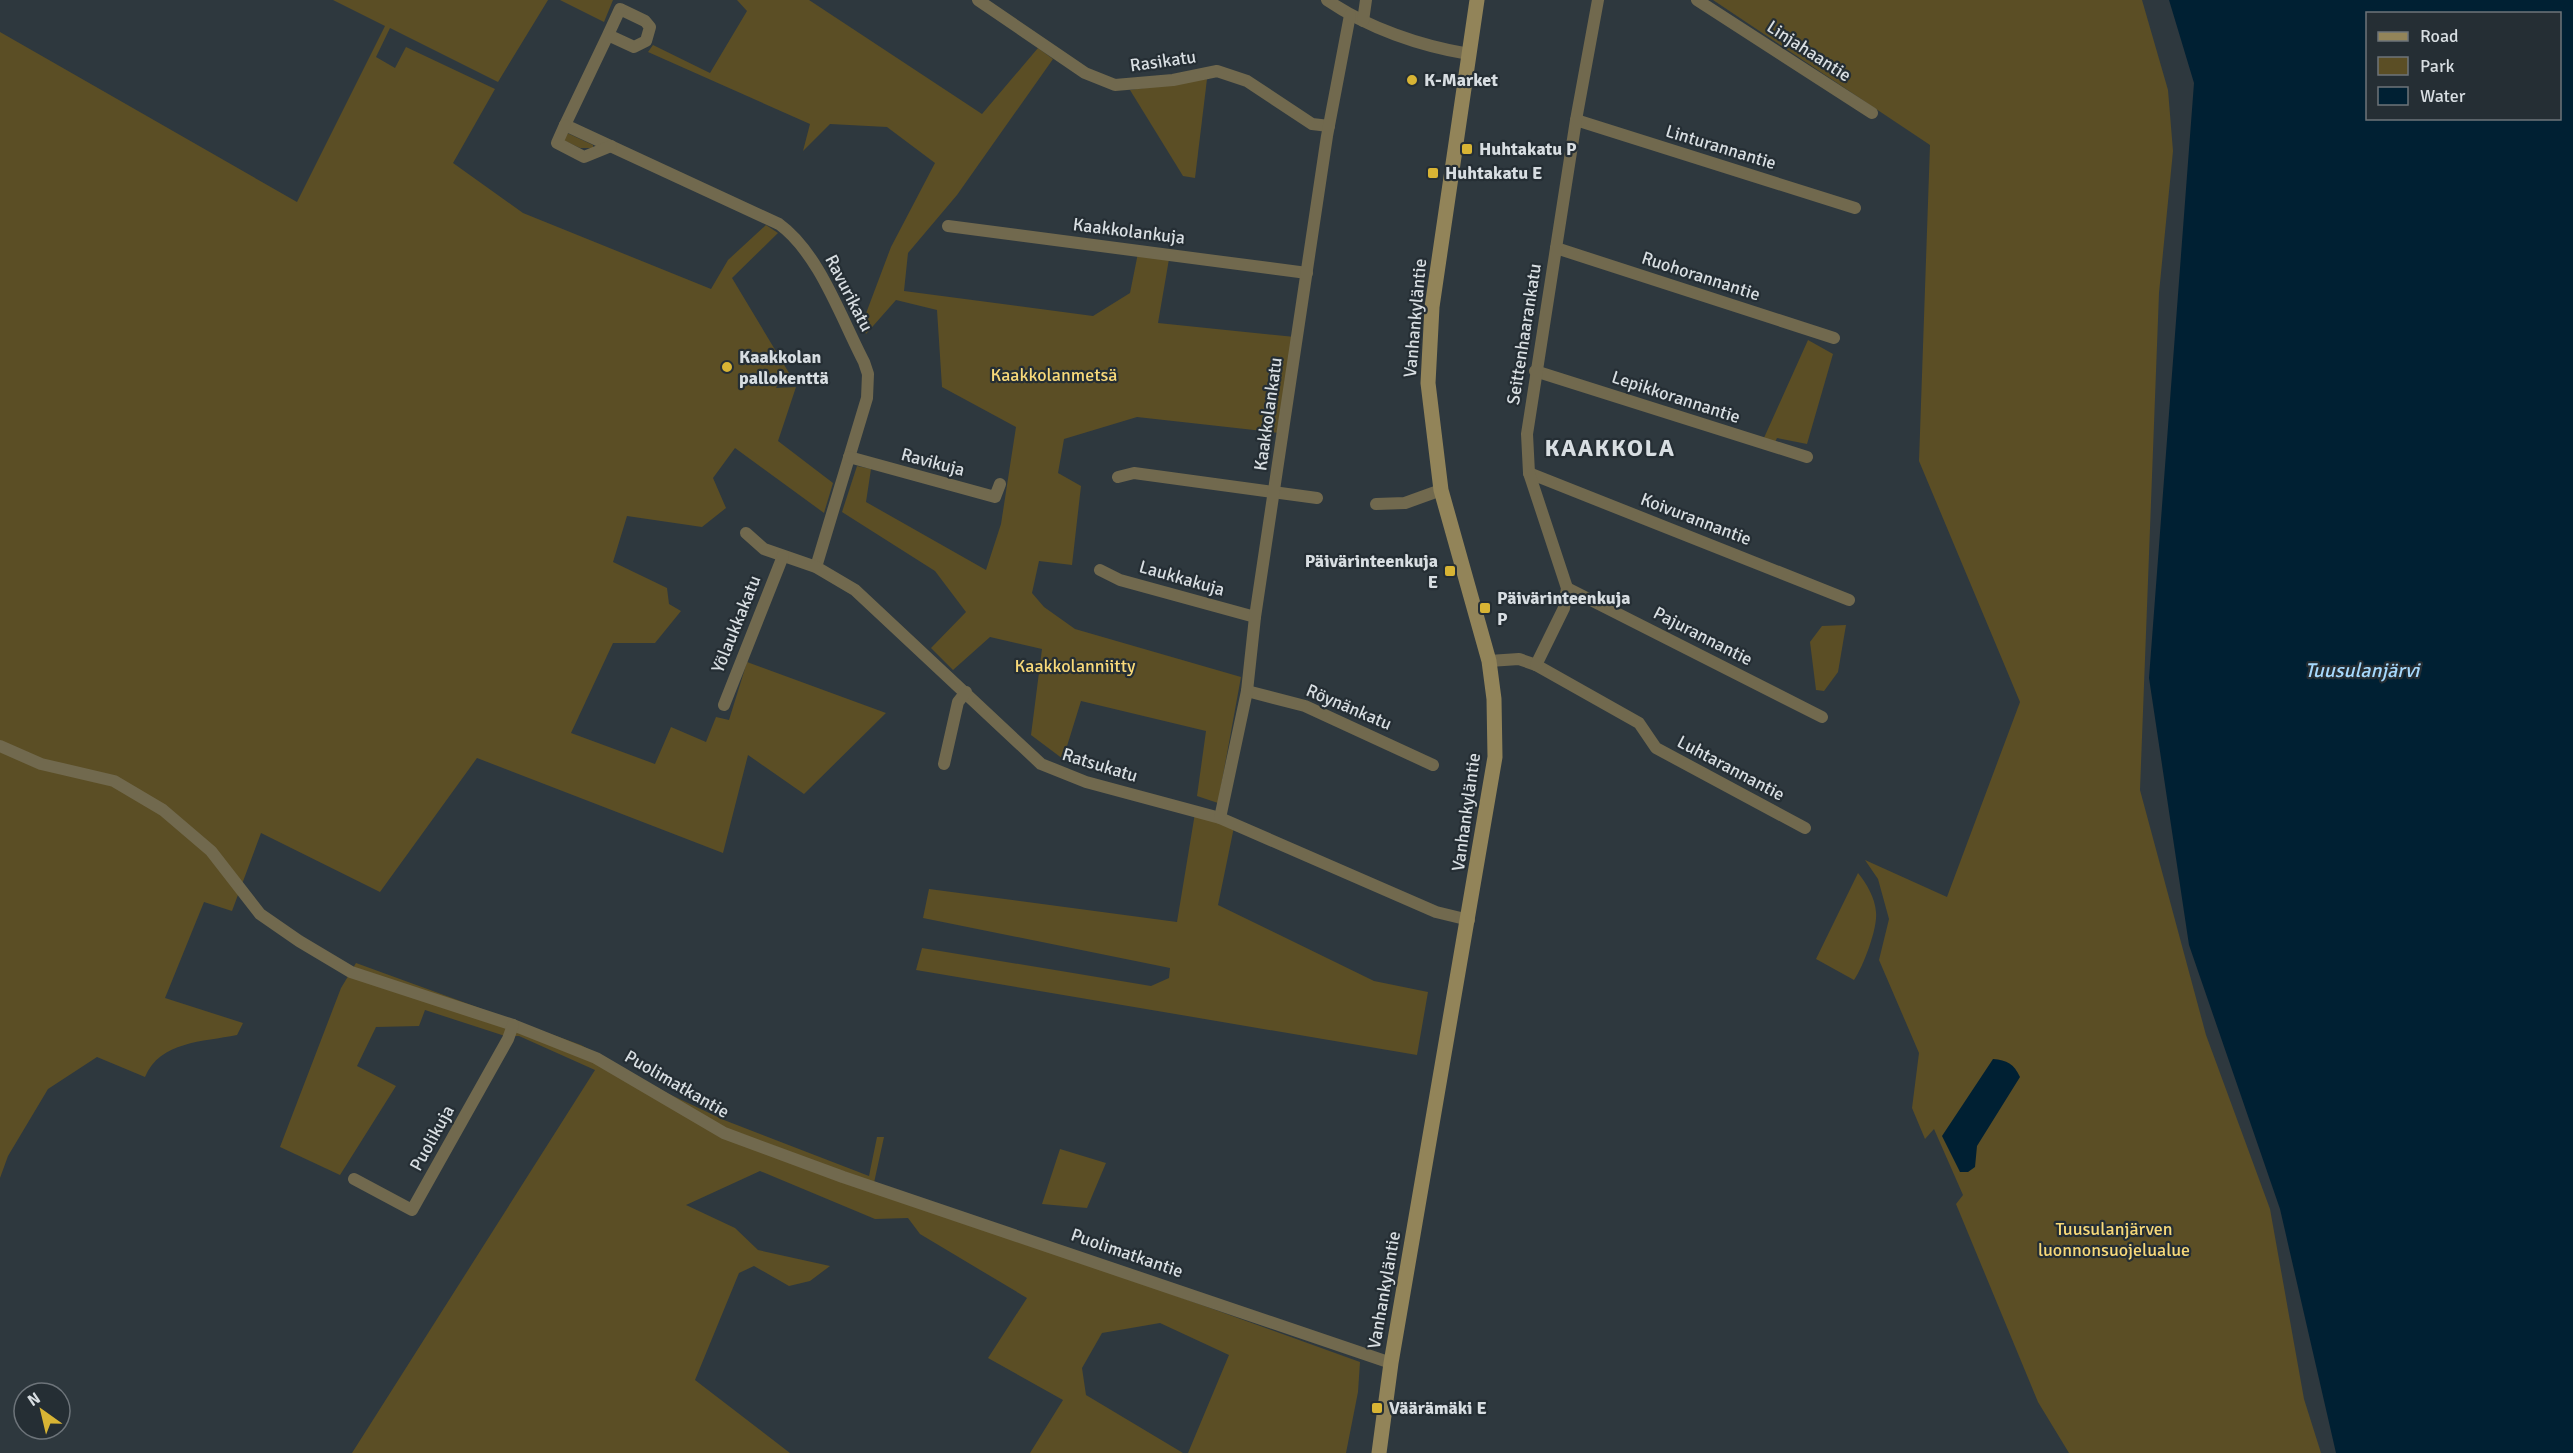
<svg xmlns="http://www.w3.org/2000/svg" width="2573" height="1453" font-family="Signika,sans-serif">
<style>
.green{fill:#5b4e25}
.water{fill:#002033;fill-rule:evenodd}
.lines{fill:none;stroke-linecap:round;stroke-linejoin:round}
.street{stroke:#71694e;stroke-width:12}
.secondary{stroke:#928459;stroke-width:15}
.poi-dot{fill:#d8b434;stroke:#252e34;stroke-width:2}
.labels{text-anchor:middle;stroke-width:4.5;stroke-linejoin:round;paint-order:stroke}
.street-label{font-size:18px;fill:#d8dee2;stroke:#252e34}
.poi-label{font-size:18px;font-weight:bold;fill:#d8dee2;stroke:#252e34;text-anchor:start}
.park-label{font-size:18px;fill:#f8d979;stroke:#252e34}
.water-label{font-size:20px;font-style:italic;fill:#a6d9fd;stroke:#252e34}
.district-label{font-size:24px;font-weight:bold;letter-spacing:1.5px;fill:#d8dee2;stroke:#252e34}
</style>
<rect width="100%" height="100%" fill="#2e383e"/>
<g class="green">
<path d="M333 0H548L498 82 390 28 376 57 395 68 406 47 495 89 453 163 523 213 711 289 728 260 766 225 778 233 732 278 792 378 781 377 776 388 796 387 778 441 833 483 824 513 735 448 713 478 726 508 702 527 627 516 613 562 667 588 669 604 681 611 655 643H613L571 733 655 764 671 727 706 742 716 717 729 720 747 662 886 713 804 794 748 755 723 853 477 758 380 892 261 833 232 911 204 902 165 998 243 1023 237 1035C203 1042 160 1041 145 1077L97 1057 48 1089 8 1156 0 1178V32L297 202 385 26Z"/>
<path d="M560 0H613L604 22Z"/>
<path d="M737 0H809L982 114 1038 48 1053 59 957 195 908 253 904 291 1093 316 1130 293 1138 253 1169 259 1158 323 1295 337 1280 433 1137 417 1064 439 1058 473 1081 486 1072 565 1039 561 1032 593 1044 607 1075 629 1241 677 1218 803 1197 796 1206 731 1081 701 1063 759 1031 735 1042 649 990 637 953 670 931 648 966 612 935 571 842 512 857 466 871 469 866 502 986 570 1001 524 1016 427 942 387 937 310 896 300 866 334 862 324 891 247 935 163 887 127 830 124 803 151 810 124 648 52 653 45 710 73 747 11Z"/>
<path d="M1713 0H2142L2168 90 2173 151 2159 293 2140 790 2206 1035 2270 1209 2304 1399 2321 1453H2069L2038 1402 1956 1204 1963 1195 1934 1129 1925 1139 1912 1108 1919 1053 1879 960 1889 919 1878 879 1865 860 1947 897 2020 702 1919 461 1930 145Z"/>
<path d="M1207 79 1195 178 1183 176 1130 90Z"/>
<path d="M565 132 593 145V148H580L561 139Z"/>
<path d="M1808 340 1833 354 1807 444 1777 438 1774 444 1763 440Z"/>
<path d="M1846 625 1838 672 1824 691 1816 690 1810 642 1822 626Z"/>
<path d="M1195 813 1234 827 1218 905 1374 981 1428 992 1417 1055 916 970 922 948 1151 986 1169 978 1170 968 923 918 929 889 1177 922Z"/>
<path d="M1858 873C1867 884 1875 898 1876 912 1878 928 1863 967 1854 980L1816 959Z"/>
<path d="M356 963 581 1045 669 1094 724 1120 869 1176 877 1137H884L872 1192 1135 1281 1360 1362 1358 1392 1346 1453H1188L1229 1355 1160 1323 1102 1333 1082 1368 1086 1395 1183 1453H1030L1063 1400 988 1358 1027 1298 920 1234 908 1218 875 1219 760 1171 686 1205 735 1228 758 1250 830 1266 810 1281 789 1286 754 1266 739 1273 695 1380 790 1453H352L595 1070 519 1036H505L425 1010 419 1026 376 1027 357 1066 396 1086 340 1175 280 1147 341 988Z"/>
<path d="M1060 1149 1106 1163 1087 1208 1042 1204Z"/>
</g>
<g class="water">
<path d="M2169 0H2573V1453H2336L2280 1209 2189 945 2149 678 2194 83ZM2368 14H2560V118H2368Z"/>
<path d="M1993 1059C2007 1060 2014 1064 2020 1077L1977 1146 1975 1167 1968 1172H1960L1942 1136Z"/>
</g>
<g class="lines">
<g class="street">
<path d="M978 0 1085 73 1115 85 1173 80 1217 71 1247 81 1312 124 1329 126"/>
<path d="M1327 0C1368 28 1420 46 1469 54"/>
<path d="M1697 0 1872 113"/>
<path d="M1363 21 1366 0"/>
<path d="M608 35 620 9 645 21 650 27 646 41 634 47 608 35 565 125 779 224C819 253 841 318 864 362L868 374 867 398 816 567"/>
<path d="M1576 120 1855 208"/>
<path d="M565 125 557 143 584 157 611 146"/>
<path d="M948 226 1307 273"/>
<path d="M1556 248 1834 338"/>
<path d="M1535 371 1807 457"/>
<path d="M849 457 995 497 1000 484"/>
<path d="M1529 473 1849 600"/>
<path d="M1118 477 1134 473 1317 498"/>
<path d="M1376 504 1405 503 1441 490"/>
<path d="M746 533 764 549 816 567 855 590 1041 764 1086 782 1220 818 1436 912 1469 920"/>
<path d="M1100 570 1120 580 1255 617"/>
<path d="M1567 588 1822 717"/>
<path d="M1489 661 1519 659 1536 665 1639 723 1656 748 1805 828"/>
<path d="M1536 665 1564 608 1567 588 1529 473 1527 434 1576 120 1598 0"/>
<path d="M1247 691 1305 706 1433 765"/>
<path d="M724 705 783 556"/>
<path d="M0 746 41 764 114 781 163 810 211 851 260 914 299 941 351 972 513 1025 596 1058 724 1133 843 1177 1391 1363"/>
<path d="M944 764 958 702 966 692"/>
<path d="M1220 818 1247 691 1255 617 1327 136 1350 15"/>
<path d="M354 1179 412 1210 508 1039 513 1025"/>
</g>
<path class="secondary" d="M1379 1453 1391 1363 1495 757 1494 699 1489 661 1441 490 1428 383 1432 307 1477 0"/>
</g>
<g class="poi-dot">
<circle cx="1412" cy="80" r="6"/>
<rect x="1461" y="143" width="12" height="12" rx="3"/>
<rect x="1427" y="167" width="12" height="12" rx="3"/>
<circle cx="727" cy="367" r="6"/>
<rect x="1444" y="565" width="12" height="12" rx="3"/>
<rect x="1479" y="602" width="12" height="12" rx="3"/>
<rect x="1371" y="1402" width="12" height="12" rx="3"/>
</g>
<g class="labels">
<g class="street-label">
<text transform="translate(1809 51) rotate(33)" y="6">Linjahaantie</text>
<text transform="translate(1163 61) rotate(-8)" y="6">Rasikatu</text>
<text transform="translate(1721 147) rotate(17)" y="6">Linturannantie</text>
<text transform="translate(1129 231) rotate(7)" y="6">Kaakkolankuja</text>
<text transform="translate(1701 276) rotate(18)" y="6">Ruohorannantie</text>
<text transform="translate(849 293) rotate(63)" y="6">Ravurikatu</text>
<text transform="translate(1415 318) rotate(-85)" y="6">Vanhankyläntie</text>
<text transform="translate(1524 334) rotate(-81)" y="6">Seittenhaarankatu</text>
<text transform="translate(1676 397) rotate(18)" y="6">Lepikkorannantie</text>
<text transform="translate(1268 414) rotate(-82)" y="6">Kaakkolankatu</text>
<text transform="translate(933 462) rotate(15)" y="6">Ravikuja</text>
<text transform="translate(1696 519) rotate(21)" y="6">Koivurannantie</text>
<text transform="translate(1182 578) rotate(16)" y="6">Laukkakuja</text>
<text transform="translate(736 624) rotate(-68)" y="6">Yölaukkakatu</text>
<text transform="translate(1703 636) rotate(27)" y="6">Pajurannantie</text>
<text transform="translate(1349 707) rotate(23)" y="6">Röynänkatu</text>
<text transform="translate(1100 765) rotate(17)" y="6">Ratsukatu</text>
<text transform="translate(1731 768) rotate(28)" y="6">Luhtarannantie</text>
<text transform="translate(1466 812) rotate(-82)" y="6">Vanhankyläntie</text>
<text transform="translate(677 1084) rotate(30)" y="6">Puolimatkantie</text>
<text transform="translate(432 1138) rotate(-61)" y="6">Puolikuja</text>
<text transform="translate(1127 1253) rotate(19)" y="6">Puolimatkantie</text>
<text transform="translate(1384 1290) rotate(-80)" y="6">Vanhankyläntie</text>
</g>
<g class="poi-label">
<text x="1424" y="86">K-Market</text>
<text x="1479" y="155">Huhtakatu P</text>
<text x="1445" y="179">Huhtakatu E</text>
<text x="739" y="363">Kaakkolan<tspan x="739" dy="21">pallokenttä</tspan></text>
<text x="1438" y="567" text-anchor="end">Päivärinteenkuja<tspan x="1438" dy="21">E</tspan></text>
<text x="1497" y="604">Päivärinteenkuja<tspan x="1497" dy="21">P</tspan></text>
<text x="1389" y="1414">Väärämäki E</text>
</g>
<g class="park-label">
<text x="1054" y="381">Kaakkolanmetsä</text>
<text x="1075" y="672">Kaakkolanniitty</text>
<text x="2114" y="1235">Tuusulanjärven<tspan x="2114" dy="21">luonnonsuojelualue</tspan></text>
</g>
<g class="water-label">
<text x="2362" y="677">Tuusulanjärvi</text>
</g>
<g class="district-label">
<text x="1610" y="456">KAAKKOLA</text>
</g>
</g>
<rect x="2366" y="12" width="195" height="108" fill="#252e34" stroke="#6d747a" stroke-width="1.5"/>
<rect x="2378" y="32" width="30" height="9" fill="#928459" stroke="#6d747a" stroke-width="1.5"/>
<text x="2420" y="42" font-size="18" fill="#d8dee2">Road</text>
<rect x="2378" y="57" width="30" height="18" fill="#5b4e25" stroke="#6d747a" stroke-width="1.5"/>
<text x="2420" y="72" font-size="18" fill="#d8dee2">Park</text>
<rect x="2378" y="87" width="30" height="18" fill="#002033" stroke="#6d747a" stroke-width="1.5"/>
<text x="2420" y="102" font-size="18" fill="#d8dee2">Water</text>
<g transform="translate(42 1411) rotate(326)"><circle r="28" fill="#252e34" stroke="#6d747a" stroke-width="1.5"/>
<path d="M0-4.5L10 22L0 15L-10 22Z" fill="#d8b434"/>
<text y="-9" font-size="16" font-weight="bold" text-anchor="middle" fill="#d8dee2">N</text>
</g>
</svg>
